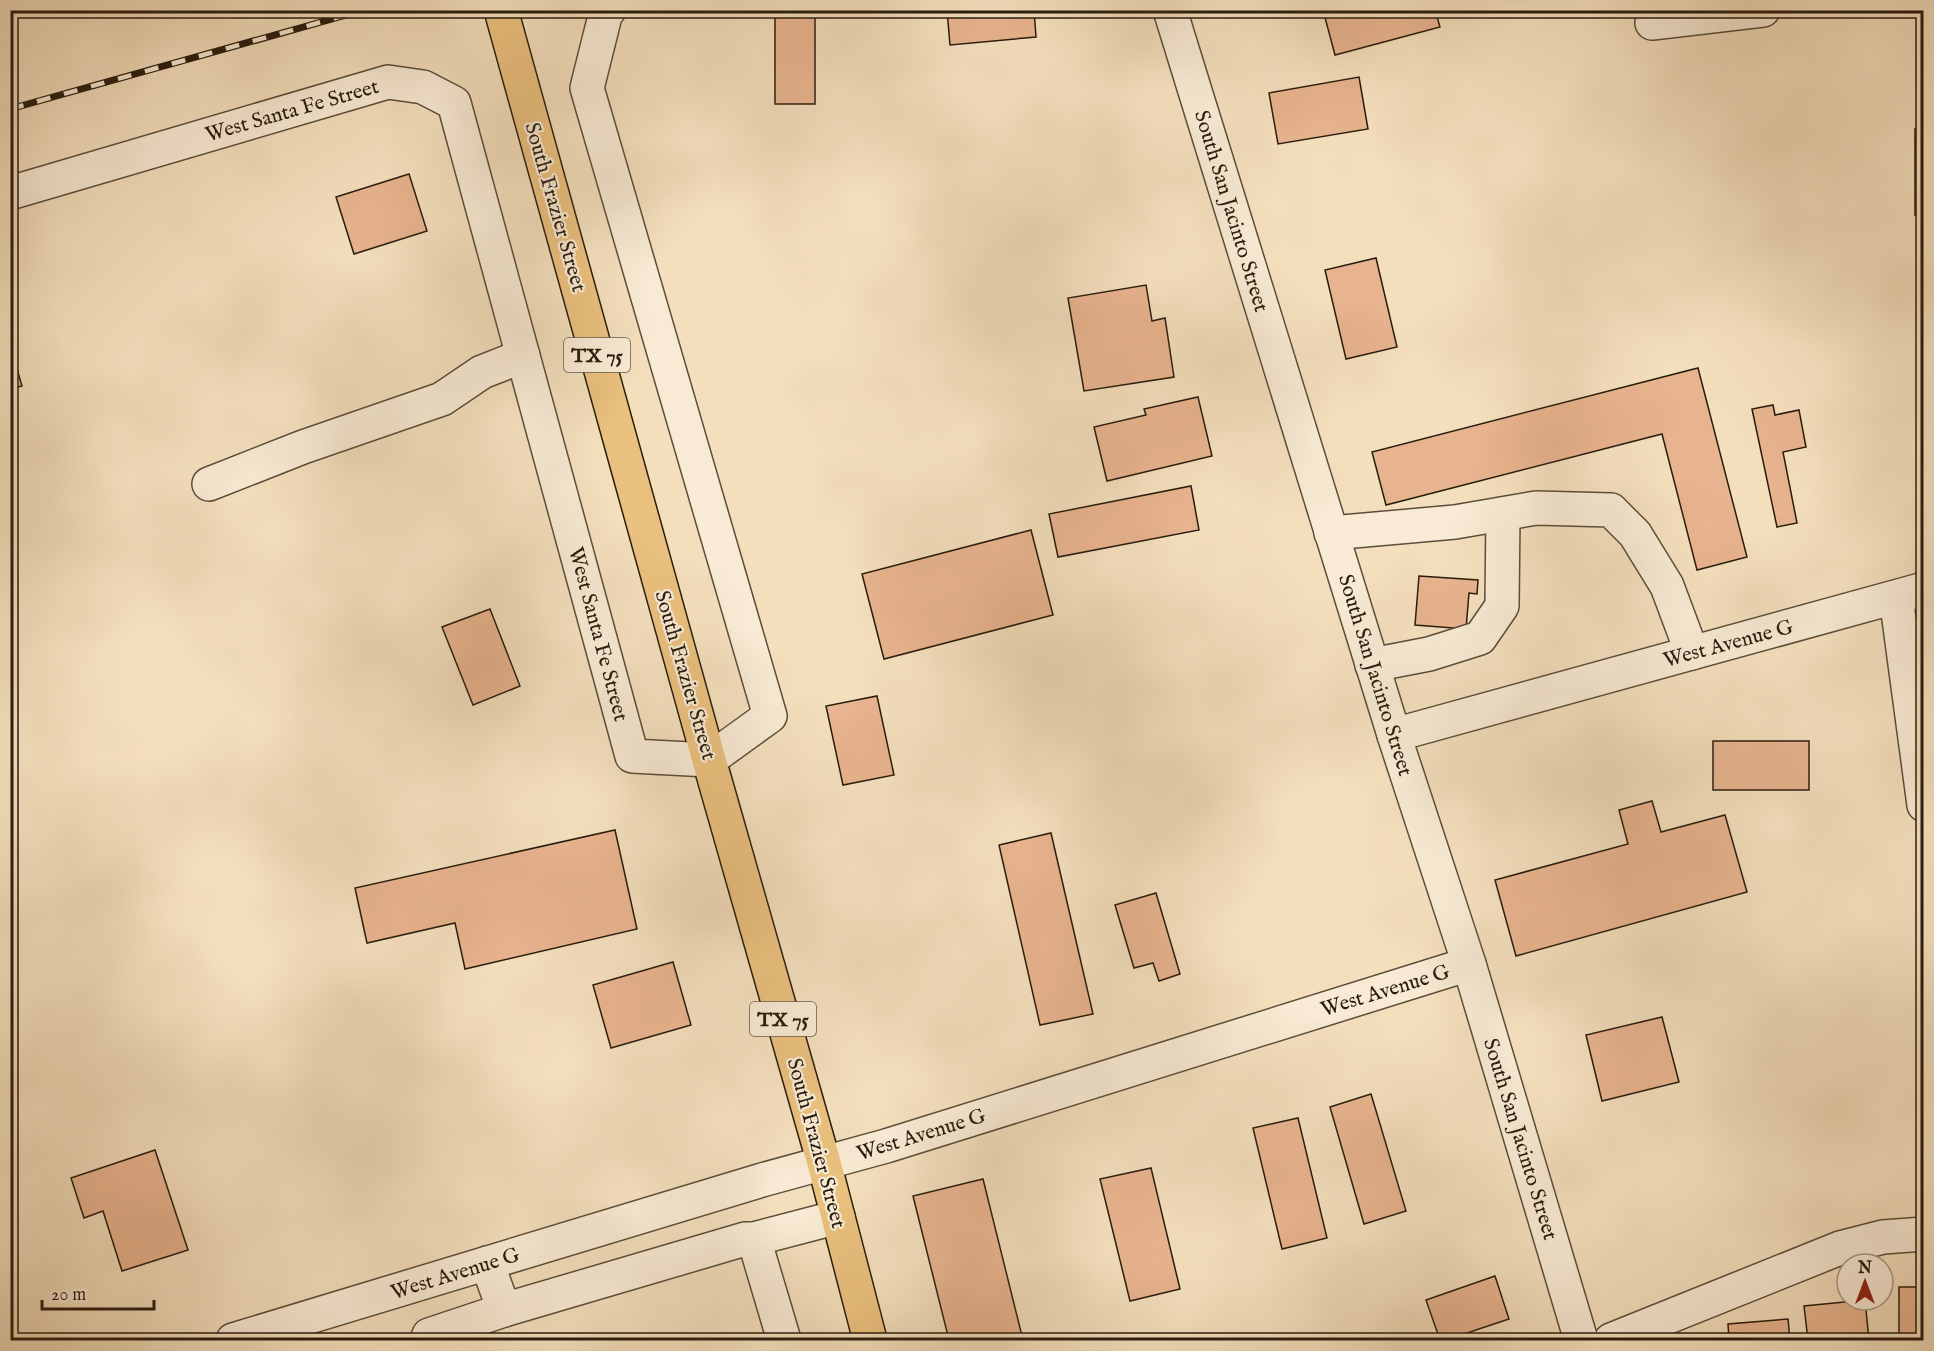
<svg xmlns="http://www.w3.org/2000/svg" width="1934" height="1351" font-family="'IM FELL English',serif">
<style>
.building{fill:#e8b48f;stroke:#281c0e;stroke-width:1.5}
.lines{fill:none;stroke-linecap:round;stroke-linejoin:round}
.minor-casing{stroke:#5b4d3a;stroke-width:36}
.major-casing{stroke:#281c0e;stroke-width:36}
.minor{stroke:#f8ead4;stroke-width:33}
.major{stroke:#eac07e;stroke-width:33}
.rail-casing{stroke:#281c0e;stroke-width:7}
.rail{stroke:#f8ead4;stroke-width:4.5;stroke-dasharray:14;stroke-linecap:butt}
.labels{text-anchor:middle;stroke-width:4.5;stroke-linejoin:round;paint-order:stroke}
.shield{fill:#f8ead4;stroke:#665a49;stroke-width:1.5}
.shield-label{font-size:20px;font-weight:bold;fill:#281c0e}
.street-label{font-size:21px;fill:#281c0e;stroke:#f8ead4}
</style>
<rect width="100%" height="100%" fill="#f4dfbd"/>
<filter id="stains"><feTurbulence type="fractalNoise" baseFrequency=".00333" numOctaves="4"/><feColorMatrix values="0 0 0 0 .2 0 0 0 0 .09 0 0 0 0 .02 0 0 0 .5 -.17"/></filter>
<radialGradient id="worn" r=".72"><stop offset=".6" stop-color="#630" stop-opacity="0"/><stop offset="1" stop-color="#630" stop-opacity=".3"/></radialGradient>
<g class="building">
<path d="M947 10H1034L1036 37 950 45Z"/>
<path d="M1323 10H1435L1440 27 1335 55Z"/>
<rect x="775" y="12" width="40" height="92"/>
<path d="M1359 77 1368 129 1278 144 1269 93Z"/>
<rect x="1915" y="129" width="9" height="86"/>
<path d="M409 174 427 231 354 254 336 197Z"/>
<path d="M1376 258 1397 347 1346 359 1325 270Z"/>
<path d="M1146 285 1152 321 1165 318 1174 377 1084 391 1068 298Z"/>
<path d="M10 345 22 386 10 389Z"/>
<path d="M1698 368 1747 557 1697 570 1662 434 1386 505 1372 452Z"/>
<path d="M1198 397 1212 456 1107 481 1094 427 1146 415 1144 409Z"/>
<path d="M1773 405 1775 415 1799 410 1806 447 1783 452 1797 523 1777 527 1752 409Z"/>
<path d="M1191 486 1199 530 1058 557 1049 514Z"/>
<path d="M1031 530 1053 615 884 659 862 574Z"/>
<path d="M1419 576 1478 580 1477 594 1469 593 1466 629 1415 625Z"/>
<path d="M490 609 520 686 473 705 442 627Z"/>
<path d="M877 696 894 775 843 785 826 706Z"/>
<rect x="1713" y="741" width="96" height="49"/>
<path d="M1652 801 1661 832 1725 815 1747 892 1516 956 1495 880 1628 844 1619 810Z"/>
<path d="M615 830 637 929 465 969 455 923 367 943 355 888Z"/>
<path d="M1051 833 1093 1014 1040 1025 999 845Z"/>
<path d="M1156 893 1180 974 1159 981 1153 963 1134 968 1115 905Z"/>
<path d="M673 962 691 1025 611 1048 593 985Z"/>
<path d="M1662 1017 1679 1082 1602 1101 1586 1035Z"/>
<path d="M1371 1094 1406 1211 1364 1224 1330 1107Z"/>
<path d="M1298 1118 1327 1238 1282 1249 1253 1128Z"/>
<path d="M155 1150 188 1250 122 1271 103 1211 84 1218 71 1178Z"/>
<path d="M1151 1168 1180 1289 1130 1301 1100 1179Z"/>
<path d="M983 1179 1023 1340H949L913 1196Z"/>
<path d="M1495 1276 1509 1319 1446 1340H1440L1426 1300Z"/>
<rect x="1899" y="1287" width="25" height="53"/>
<path d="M1865 1300 1869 1340H1808L1804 1306Z"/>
<path d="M1788 1319 1790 1340H1729L1728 1324Z"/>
</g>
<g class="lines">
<defs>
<g id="minor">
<path d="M1170 10 1394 735 1469 964 1581 1340"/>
<path d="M1652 23 1763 10"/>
<path d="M10 193 388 82 423 87 454 103 632 756 709 760 770 716 587 88 606 12 609 10"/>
<path d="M209 484 303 447 442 399 482 372 523 356"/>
<path d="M1331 533 1455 522 1536 508 1611 510 1635 534 1667 586 1692 653"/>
<path d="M1896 597 1924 805"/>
<path d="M1372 665 1429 654 1480 638 1502 606 1503 514"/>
<path d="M1394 735 1924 589"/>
<path d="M754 1239 838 1217"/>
<path d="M504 1310 745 1239H754L784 1340"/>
<path d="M233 1340 762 1180 886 1146 1469 964"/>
<path d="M427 1340 429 1335 504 1310 487 1263"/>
<path d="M1611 1340 1840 1248 1883 1237 1924 1234"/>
</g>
<path id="major" d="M501 10 709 760 824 1163 870 1340"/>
</defs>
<use href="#minor" class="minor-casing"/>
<use href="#major" class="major-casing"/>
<use href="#minor" class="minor"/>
<use href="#major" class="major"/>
<defs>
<path id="rail" d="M10 109 364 10"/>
</defs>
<use href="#rail" class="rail-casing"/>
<use href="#rail" class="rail"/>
</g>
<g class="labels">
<g class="shield">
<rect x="564" y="338" width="66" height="34" rx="4.5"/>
<rect x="750" y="1002" width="66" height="34" rx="4.5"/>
</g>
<g class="shield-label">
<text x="597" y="362">TX 75</text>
<text x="783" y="1026">TX 75</text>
</g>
<g class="street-label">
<text transform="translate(292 110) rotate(-16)" y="7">West Santa Fe Street</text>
<text transform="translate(556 207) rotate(74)" y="7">South Frazier Street</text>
<text transform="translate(1232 211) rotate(73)" y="7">South San Jacinto Street</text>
<text transform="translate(599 634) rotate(75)" y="7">West Santa Fe Street</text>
<text transform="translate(1728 643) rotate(-15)" y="7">West Avenue G</text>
<text transform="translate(686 675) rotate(74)" y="7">South Frazier Street</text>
<text transform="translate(1376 675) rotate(73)" y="7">South San Jacinto Street</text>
<text transform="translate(1385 990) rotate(-17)" y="7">West Avenue G</text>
<text transform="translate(921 1134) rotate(-17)" y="7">West Avenue G</text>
<text transform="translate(1521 1139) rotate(73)" y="7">South San Jacinto Street</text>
<text transform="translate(817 1143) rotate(75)" y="7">South Frazier Street</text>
<text transform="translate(455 1273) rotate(-17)" y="7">West Avenue G</text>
</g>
</g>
<rect width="1934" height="1351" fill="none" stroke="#f4dfbd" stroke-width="36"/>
<rect x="12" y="12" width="1910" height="1327" fill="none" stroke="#281c0e" stroke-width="3"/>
<rect x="18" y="18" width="1898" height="1315" fill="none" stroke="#281c0e" stroke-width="1.5"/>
<g transform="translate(1865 1282)"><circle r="28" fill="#f8ead4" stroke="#a59885" stroke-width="1.5"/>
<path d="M0-4.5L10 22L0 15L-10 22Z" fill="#8f2418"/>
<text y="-9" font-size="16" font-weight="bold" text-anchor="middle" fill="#281c0e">N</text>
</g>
<path d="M42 1300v9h112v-9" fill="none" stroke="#281c0e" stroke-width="3"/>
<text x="51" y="1300" font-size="18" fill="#281c0e" stroke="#f8ead4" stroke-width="4.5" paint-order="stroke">20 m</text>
<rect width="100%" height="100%" filter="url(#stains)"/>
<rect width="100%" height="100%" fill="url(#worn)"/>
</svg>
